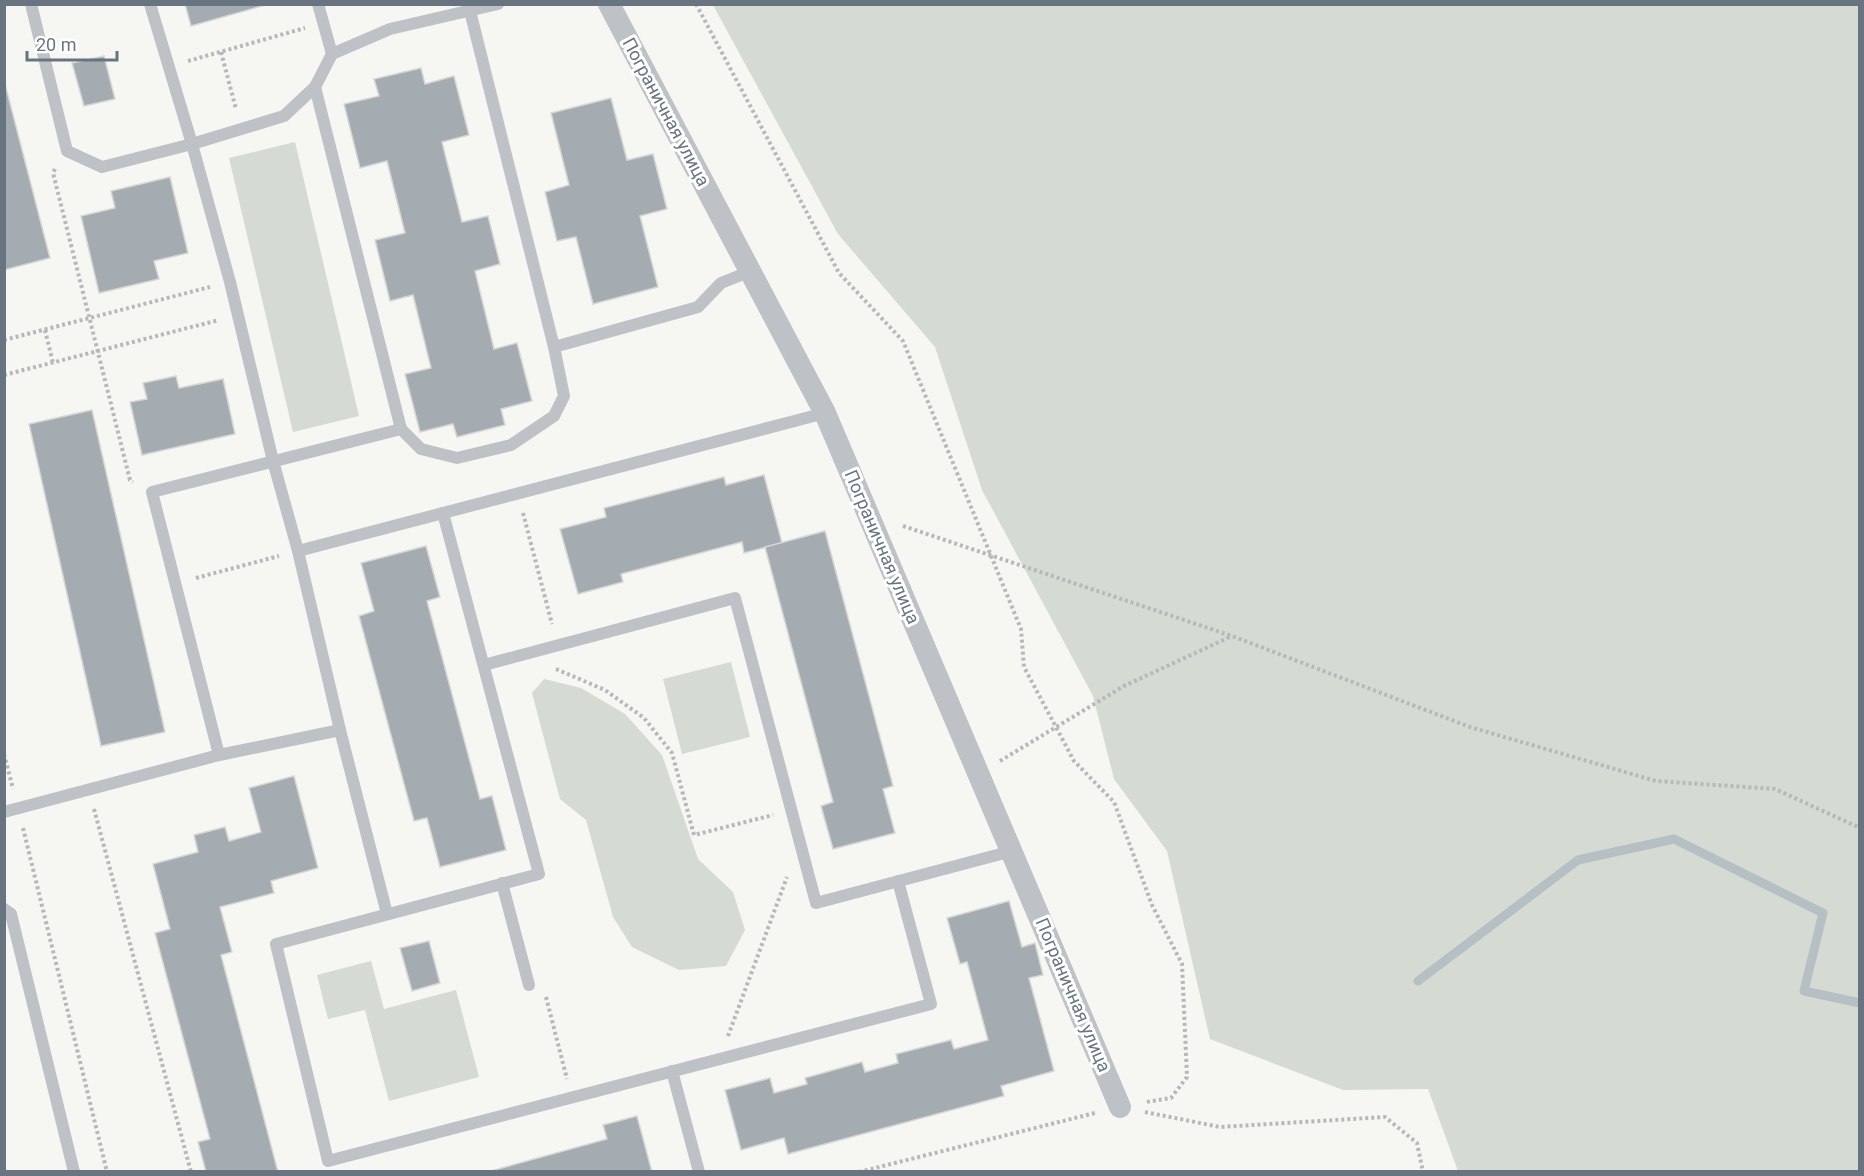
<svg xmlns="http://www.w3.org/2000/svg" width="1864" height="1176" font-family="Roboto,sans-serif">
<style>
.green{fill:#d5dad3}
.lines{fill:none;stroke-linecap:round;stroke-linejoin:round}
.stream{stroke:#b6c0c4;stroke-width:9}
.building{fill:#a5acb1;stroke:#d7d7d6;stroke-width:1.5}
.path{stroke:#b6b9bc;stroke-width:4;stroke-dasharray:3 3;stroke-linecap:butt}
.service{stroke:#bec1c5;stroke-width:12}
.minor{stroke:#bec1c5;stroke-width:22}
.labels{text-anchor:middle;stroke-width:6;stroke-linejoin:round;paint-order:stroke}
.street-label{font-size:18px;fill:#687581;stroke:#fff}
</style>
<rect width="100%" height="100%" fill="#f6f6f3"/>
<g class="green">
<path d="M713 5H1859V1171H1458L1428 1089 1343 1090 1210 1039 1167 851 1114 779 1093 696 982 490 935 347 838 234Z"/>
<path d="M295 142 359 416 293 432 229 158Z"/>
<path d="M731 662 750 737 682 754 663 679Z"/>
<path d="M544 679 581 688 625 714 662 755 698 859 733 892 745 930 726 966 679 970 632 947 613 917 586 820 560 799 532 693Z"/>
<path d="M371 961 384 1009 456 990 479 1077 389 1101 365 1010 328 1019 317 975Z"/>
</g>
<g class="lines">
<path class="stream" d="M1418 981 1578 860 1674 839 1823 913 1804 991 1860 1003"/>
</g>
<g class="building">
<path d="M185 4H269L191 26Z"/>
<path d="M104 56 115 99 84 106 72 63Z"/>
<path d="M421 68 425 84 454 76 469 135 442 142 462 222 488 216 500 264 475 271 494 349 517 343 532 401 501 409 505 425 457 437 453 424 420 432 405 374 431 368 413 295 390 301 375 240 405 233 387 161 360 168 344 104 379 96 374 79Z"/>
<path d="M4 80 50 258 4 270Z"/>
<path d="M611 98 627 160 653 154 667 209 640 216 658 287 593 304 576 237 557 241 545 192 569 185 551 113Z"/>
<path d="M170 177 188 253 154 261 159 279 99 293 81 216 115 208 111 191Z"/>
<path d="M176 376 179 388 223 379 235 434 142 455 130 402 147 399 143 383Z"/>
<path d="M92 410 165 732 101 746 29 424Z"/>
<path d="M764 475 782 543 744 553 742 542 621 574 623 582 578 594 560 529 606 517 604 508 724 477 726 485Z"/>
<path d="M825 531 893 786 883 789 895 833 833 849 821 806 833 802 765 547Z"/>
<path d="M426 546 440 597 427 601 480 799 492 796 506 850 440 867 427 818 414 821 359 616 374 611 361 563Z"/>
<path d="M294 776 318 868 271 881 274 893 220 907 232 952 221 955 278 1172H206L198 1142 210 1139 155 933 170 929 153 864 198 852 194 835 225 827 229 841 261 832 249 788Z"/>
<path d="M1009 901 1022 947 1035 943 1043 975 1029 978 1054 1071 1001 1086 1004 1096 788 1154 784 1138 741 1150 725 1090 770 1078 774 1093 807 1084 805 1078 862 1062 865 1072 898 1063 896 1054 951 1040 954 1049 988 1040 967 962 960 964 947 918Z"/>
<path d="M429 941 440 983 412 991 400 948Z"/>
<path d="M637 1116 652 1172H487L607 1139 603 1125Z"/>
</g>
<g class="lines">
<g class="path">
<path d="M696 4 839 273 903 341 1021 629 1024 667 1074 761 1114 802 1152 905 1182 964 1187 1077 1171 1098 1146 1102"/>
<path d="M221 52 236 109"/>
<path d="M188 61 305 28"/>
<path d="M55 169 53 173 130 480 133 482"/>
<path d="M45 330 53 363"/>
<path d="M4 340 210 287"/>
<path d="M4 375 219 320"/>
<path d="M523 513 552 624"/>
<path d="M903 526 1232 636 1470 727 1656 781 1775 789 1860 828"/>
<path d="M196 578 279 556"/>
<path d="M556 669 605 690 644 718 672 753 694 835 773 815"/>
<path d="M4 754 13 789"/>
<path d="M1000 761 1124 686 1232 636"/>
<path d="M94 809 191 1172"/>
<path d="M23 828 107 1172"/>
<path d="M546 997 567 1079"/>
<path d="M728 1036 787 877"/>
<path d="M1145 1112 1220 1127 1385 1117 1417 1143 1423 1172"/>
<path d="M859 1172 1095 1113"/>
</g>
<g class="service">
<path d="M31 4 67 151 102 167 192 144 284 116 315 87"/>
<path d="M150 4 192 144 230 282 273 461 298 551 340 730 387 914"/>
<path d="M318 4 332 54"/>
<path d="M470 11 554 347"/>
<path d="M401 429 315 87 332 54 390 29 498 4"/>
<path d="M443 513 539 874 276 944 328 1161 931 1004 898 881"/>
<path d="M298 551 825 413"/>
<path d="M484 665 735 598 816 903 1012 851"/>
<path d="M219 755 152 492 401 429 421 449 457 458 511 445 554 416 564 396 554 347 698 307 721 283 751 271"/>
<path d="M4 812 219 755 340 730"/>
<path d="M502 883 529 985"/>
<path d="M4 909 11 914 74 1172"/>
<path d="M672 1071 699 1172"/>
</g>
<path class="minor" d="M609 4 825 413 1120 1107"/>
</g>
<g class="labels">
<g class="street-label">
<text transform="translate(666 112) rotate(62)" y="6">Пограничная улица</text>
<text transform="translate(882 547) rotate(67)" y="6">Пограничная улица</text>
<text transform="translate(1073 995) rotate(67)" y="6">Пограничная улица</text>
</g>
</g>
<rect width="1864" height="1176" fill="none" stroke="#687581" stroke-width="12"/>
<path d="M27 51v9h90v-9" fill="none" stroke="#687581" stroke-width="3"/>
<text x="36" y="51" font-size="18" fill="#687581" stroke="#ffffff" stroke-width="4.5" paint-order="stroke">20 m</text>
</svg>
